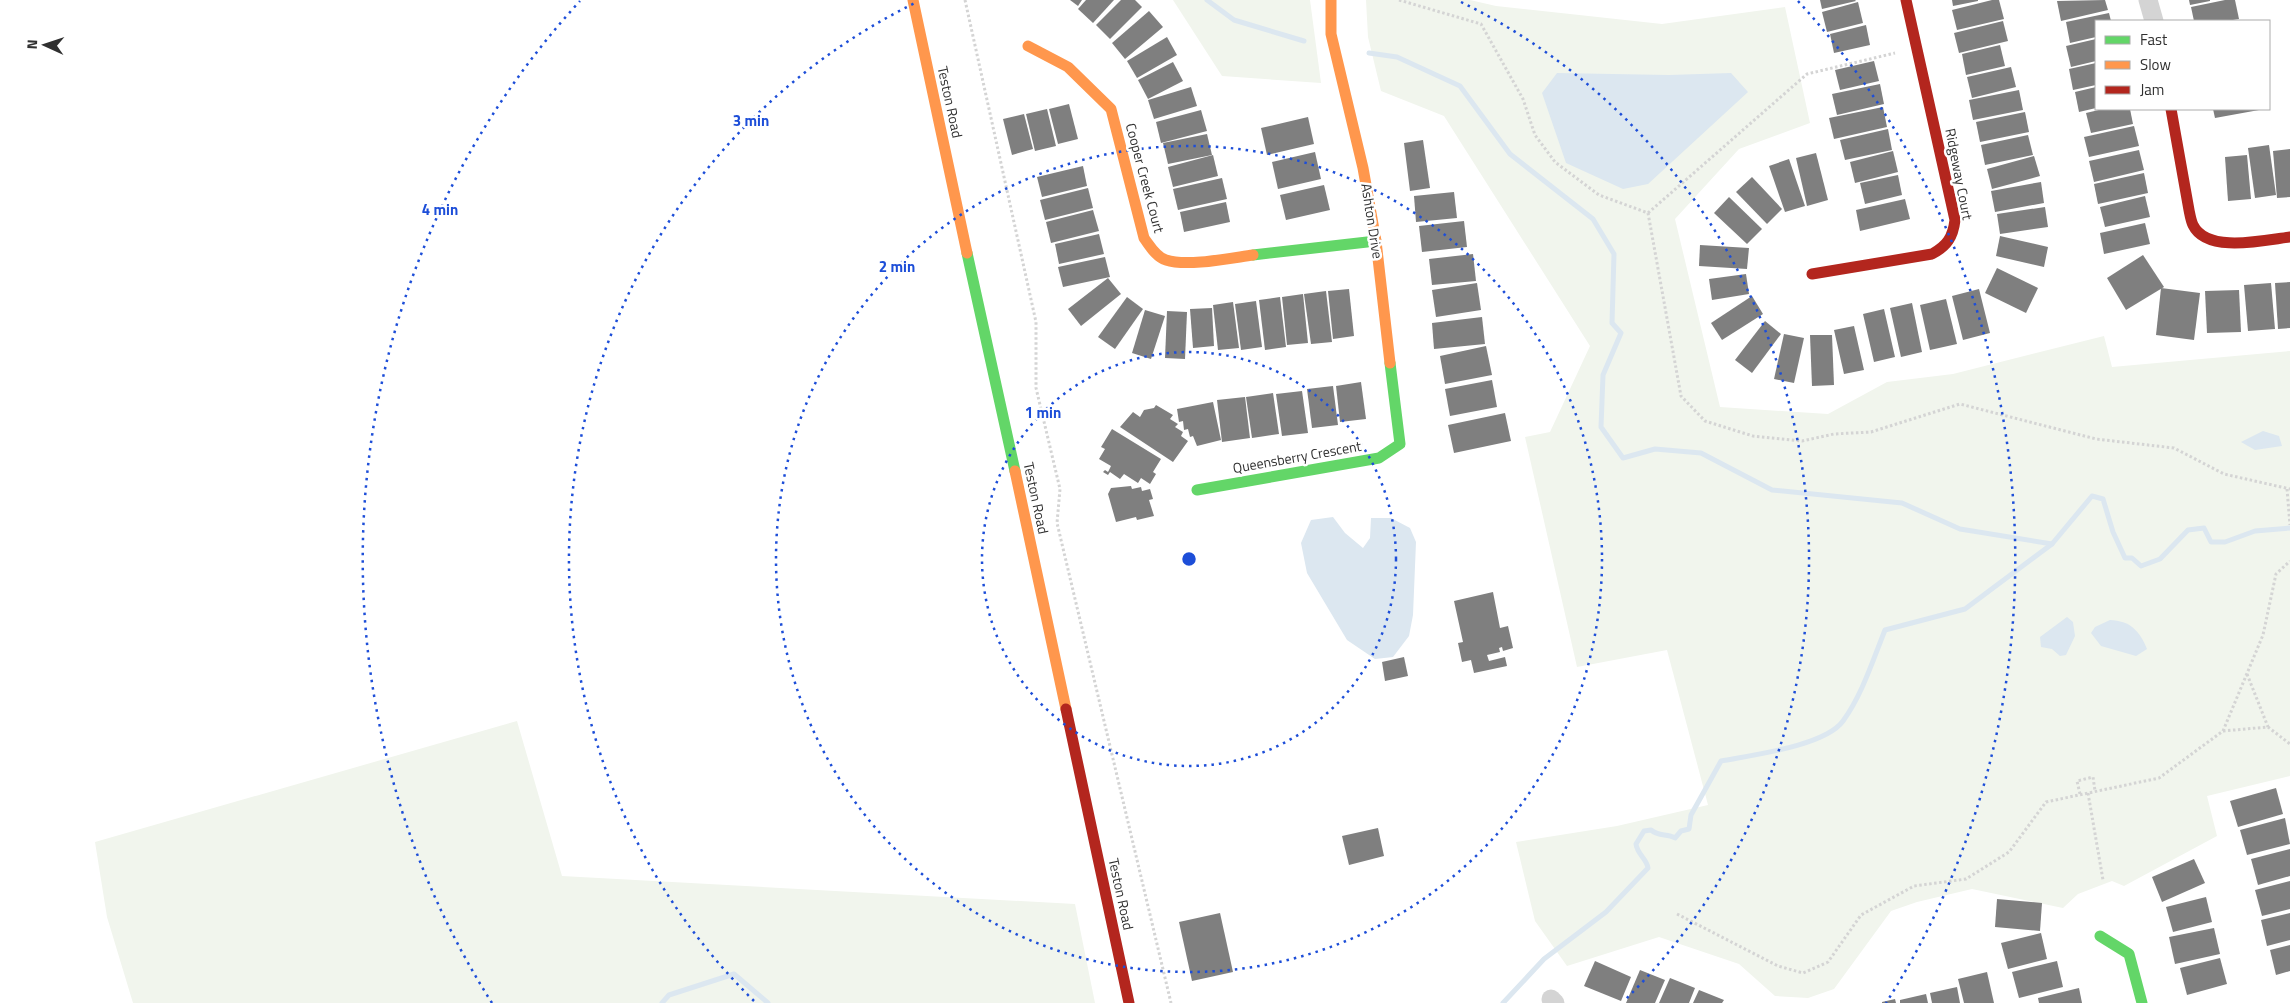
<svg xmlns="http://www.w3.org/2000/svg" width="2290" height="1003" font-family="'Titillium Web',sans-serif">
<style>
.green{fill:#f1f5ed}
.water{fill:#dce7f0}
.lines{fill:none;stroke-linecap:round;stroke-linejoin:round}
.stream{stroke:#dce7f0;stroke-width:5}
.building{fill:#7f7f7f}
.path{stroke:#d4d4d4;stroke-width:3;stroke-dasharray:2.5 2.5;stroke-linecap:butt}
.street{stroke:#d4d4d4;stroke-width:19}
.fast{stroke:#63d668;stroke-width:11}
.slow{stroke:#ff974d;stroke-width:11}
.jam{stroke:#b3261e;stroke-width:11}
.ring{fill:none;stroke:#1d4ed8;stroke-width:2.5;stroke-dasharray:2.5 5}
.labels{text-anchor:middle;stroke-width:5;stroke-linejoin:round;paint-order:stroke}
.street-label{font-size:14px;fill:#303030;stroke:#fff}
.centre{fill:#1d4ed8;stroke:#fff;stroke-width:2.5}
.ring-label{font-size:15px;text-anchor:middle;font-weight:bold;fill:#1d4ed8;stroke:#fff;stroke-width:5;stroke-linejoin:round;paint-order:stroke}
</style>
<rect width="100%" height="100%" fill="#fff"/>
<g class="green">
<path d="M1173 0H1310L1321 83 1222 76Z"/>
<path d="M1366 0H1470L1496 6 1662 24 1785 7 1810 123 1739 149 1675 219 1720 407 1828 414 1887 382 1953 374 2104 336 2112 367 2290 351V776L2207 796 2217 836 2124 886 2112 881 2078 894 2063 908 1972 889 1917 902 1891 911 1834 989 1808 998 1775 996 1739 964 1659 937 1567 966 1535 921 1516 842 1617 826 1708 805 1667 650 1577 667 1525 437 1550 432 1590 346 1444 116 1381 91 1368 37Z"/>
<path d="M517 721 562 876 1075 904 1095 1003H133L107 917 95 842Z"/>
</g>
<g class="water">
<path d="M1557 73 1669 75 1731 73 1748 92 1648 184 1623 189 1566 163 1542 93Z"/>
<path d="M2263 431 2279 436 2282 446 2255 450 2241 442Z"/>
<path d="M1333 517 1345 533 1363 548 1370 538 1371 518H1391L1410 528 1416 542 1413 615 1409 636 1393 657 1375 659 1347 640 1307 573 1301 543 1311 520Z"/>
<path d="M2067 617 2073 622 2075 636 2066 655 2060 656 2052 649 2041 647 2040 637Z"/>
<path d="M2110 620C2130 621 2139 630 2147 649L2136 656 2101 646 2091 633 2095 627Z"/>
</g>
<g class="lines">
<g class="stream">
<path d="M1207 0 1234 20 1304 41"/>
<path d="M1369 53 1397 57 1460 86 1510 154 1593 219 1614 254 1612 323 1621 333 1603 375 1601 427 1623 458 1655 449 1701 453 1772 490 1902 503 1960 529 2052 544"/>
<path d="M662 1003 669 995 734 974 768 1003"/>
<path d="M1503 1003 1544 959 1606 912 1648 868C1647 859 1637 854 1636 844L1644 831 1651 830C1659 837 1667 833 1675 838L1681 831 1689 829 1691 815 1721 761C1752 755 1825 746 1843 721 1862 695 1873 660 1885 630L1965 609 2052 544 2092 496 2103 499 2113 532 2125 558H2132L2141 566 2160 559 2188 530 2204 528 2211 542H2225L2255 531 2290 528"/>
</g>
</g>
<g class="building">
<path d="M1070 0H1082L1078 6Z"/>
<path d="M1086 0H1114L1093 23 1078 9Z"/>
<path d="M1121 0H1135L1142 7 1110 39 1096 25Z"/>
<path d="M1820 0H1855L1856 1 1822 9Z"/>
<path d="M1952 0H1978V1L1953 6Z"/>
<path d="M1992 0H1999L2004 19 1957 30 1952 10Z"/>
<path d="M2105 0 2108 10 2061 21 2057 1Z"/>
<path d="M2189 0H2210V1L2190 5Z"/>
<path d="M2225 0H2235L2239 19 2227 21H2194L2191 7Z"/>
<path d="M1858 2 1863 23 1827 32 1822 12Z"/>
<path d="M1149 11 1163 27 1125 59 1112 43Z"/>
<path d="M2109 13 2111 21H2096V37L2070 43 2066 22Z"/>
<path d="M2003 21 2008 41 1959 53 1954 33Z"/>
<path d="M1866 25 1870 45 1834 53 1830 34Z"/>
<path d="M1167 37 1177 55 1137 78 1127 61Z"/>
<path d="M2096 39V61L2071 67 2066 46Z"/>
<path d="M2000 45 2005 66 1966 75 1962 54Z"/>
<path d="M1874 61 1879 81 1840 90 1835 70Z"/>
<path d="M1173 62 1183 81 1148 99 1138 80Z"/>
<path d="M2096 63V85L2073 90 2069 69Z"/>
<path d="M2011 67 2016 87 1972 98 1967 77Z"/>
<path d="M1880 84 1884 104 1837 115 1832 94Z"/>
<path d="M1191 87 1197 106 1154 119 1148 100Z"/>
<path d="M2096 87V108L2079 112 2075 92Z"/>
<path d="M2019 90 2023 110 1973 120 1969 100Z"/>
<path d="M1069 104 1078 139 1058 144 1049 109Z"/>
<path d="M1883 107 1887 127 1834 139 1829 118Z"/>
<path d="M1047 109 1056 146 1035 151 1026 114Z"/>
<path d="M2103 109H2130L2133 124 2091 133 2086 113Z"/>
<path d="M2213 109H2259V110L2215 118Z"/>
<path d="M1201 110 1207 131 1161 143 1156 122Z"/>
<path d="M2025 112 2029 132 1980 142 1976 122Z"/>
<path d="M1024 114 1033 149 1012 155 1003 119Z"/>
<path d="M1308 117 1314 144 1267 155 1261 128Z"/>
<path d="M2134 126 2139 146 2089 157 2084 137Z"/>
<path d="M1888 129 1892 150 1845 160 1840 140Z"/>
<path d="M1207 134 1212 155 1168 164 1163 143Z"/>
<path d="M2028 135 2033 155 1985 165 1981 145Z"/>
<path d="M1423 140 1430 188 1410 191 1404 143Z"/>
<path d="M2269 145 2276 195 2255 198 2248 148Z"/>
<path d="M2290 149V197L2277 198 2273 151Z"/>
<path d="M2139 150 2144 170 2094 182 2089 161Z"/>
<path d="M1893 151 1898 172 1855 183 1850 162Z"/>
<path d="M1315 152 1321 179 1278 189 1272 162Z"/>
<path d="M1816 153 1828 200 1807 206 1796 158Z"/>
<path d="M1213 155 1218 176 1173 187 1168 167Z"/>
<path d="M2247 155 2251 199 2228 201 2225 157Z"/>
<path d="M2034 156 2040 176 1992 189 1987 169Z"/>
<path d="M1789 159 1805 206 1785 212 1769 166Z"/>
<path d="M1083 166 1087 186 1042 197 1037 177Z"/>
<path d="M2144 173 2148 193 2098 204 2094 184Z"/>
<path d="M1898 175 1902 195 1865 204 1860 183Z"/>
<path d="M1752 177 1782 209 1767 224 1736 192Z"/>
<path d="M1222 178 1227 199 1178 210 1173 189Z"/>
<path d="M2041 182 2044 203 1995 212 1991 191Z"/>
<path d="M1324 185 1330 210 1286 220 1280 195Z"/>
<path d="M1088 188 1093 208 1045 220 1040 200Z"/>
<path d="M1454 192 1457 218 1416 222 1414 196Z"/>
<path d="M2145 196 2150 217 2105 227 2100 207Z"/>
<path d="M1729 197 1762 229 1747 244 1714 213Z"/>
<path d="M1905 199 1910 219 1860 231 1856 210Z"/>
<path d="M1226 202 1230 222 1184 232 1180 212Z"/>
<path d="M2045 207 2048 227 2000 234 1997 214Z"/>
<path d="M1093 210 1099 231 1051 243 1046 222Z"/>
<path d="M1464 221 1467 247 1422 252 1419 226Z"/>
<path d="M2145 223 2150 244 2104 254 2100 233Z"/>
<path d="M1099 234 1104 254 1059 264 1055 244Z"/>
<path d="M2000 236 2048 247 2044 267 1996 256Z"/>
<path d="M1700 245 1749 248 1747 269 1699 266Z"/>
<path d="M1473 254 1476 281 1432 285 1429 259Z"/>
<path d="M2143 255 2164 287 2126 310 2107 278Z"/>
<path d="M1105 257 1110 277 1063 287 1058 267Z"/>
<path d="M1997 268 2038 288 2026 313 1985 293Z"/>
<path d="M1746 274 1749 294 1712 300 1709 279Z"/>
<path d="M1108 278 1121 294 1081 326 1068 309Z"/>
<path d="M2290 282V328L2278 329 2275 283Z"/>
<path d="M1477 283 1481 310 1436 317 1432 290Z"/>
<path d="M2271 283 2275 329 2248 331 2244 285Z"/>
<path d="M2161 288 2200 293 2194 340 2156 335Z"/>
<path d="M1349 289 1354 336 1333 339 1328 291Z"/>
<path d="M1979 289 1990 333 1963 340 1952 296Z"/>
<path d="M2239 290 2241 332 2207 333 2205 291Z"/>
<path d="M1326 291 1332 342 1311 344 1304 294Z"/>
<path d="M1303 294 1308 343 1287 345 1282 297Z"/>
<path d="M1752 296 1763 314 1722 340 1711 323Z"/>
<path d="M1127 297 1143 309 1115 349 1098 337Z"/>
<path d="M1280 297 1286 347 1265 350 1259 300Z"/>
<path d="M1946 299 1957 344 1930 350 1920 305Z"/>
<path d="M1256 301 1262 347 1241 350 1235 304Z"/>
<path d="M1233 302 1239 348 1218 350 1213 305Z"/>
<path d="M1912 303 1922 352 1901 357 1890 308Z"/>
<path d="M1212 308 1214 346 1193 348 1190 309Z"/>
<path d="M1884 309 1895 357 1874 362 1863 314Z"/>
<path d="M1145 310 1165 316 1151 359 1132 353Z"/>
<path d="M1167 311 1187 312 1185 359 1165 358Z"/>
<path d="M1482 317 1485 344 1434 349 1432 323Z"/>
<path d="M1765 321 1781 334 1752 373 1735 360Z"/>
<path d="M1854 326 1864 370 1844 374 1834 330Z"/>
<path d="M1784 334 1804 338 1794 383 1774 379Z"/>
<path d="M1810 335H1832L1834 385 1812 386Z"/>
<path d="M1486 346 1492 375 1445 384 1440 356Z"/>
<path d="M1492 380 1497 407 1450 416 1445 389Z"/>
<path d="M1361 382 1366 419 1340 422 1336 386Z"/>
<path d="M1333 386 1338 425 1312 428 1307 389Z"/>
<path d="M1302 391 1308 433 1282 436 1276 394Z"/>
<path d="M1273 393 1279 434 1252 438 1246 397Z"/>
<path d="M1245 397 1250 438 1222 442 1217 400Z"/>
<path d="M1213 402 1221 440 1197 446 1193 436 1190 437 1188 429 1184 430 1183 421 1179 422 1177 409Z"/>
<path d="M1156 405 1173 415 1170 419 1178 424 1175 427 1183 432 1181 436 1188 441 1173 462 1120 427 1133 412 1140 417 1144 410 1154 408Z"/>
<path d="M1505 413 1511 441 1454 453 1448 425Z"/>
<path d="M1112 429 1161 459 1153 472 1156 474 1150 484 1141 478 1138 483 1124 474 1120 479 1110 472 1108 475 1103 472 1105 470 1108 472 1111 466 1099 459 1105 449 1101 447Z"/>
<path d="M1131 486 1132 489 1141 487 1142 491 1150 489 1153 499 1149 500 1154 516 1137 520 1136 517 1116 522 1108 494 1111 488Z"/>
<path d="M1493 592 1500 628 1508 626 1513 648 1503 651 1502 647 1499 648 1500 652 1487 655 1489 661 1505 657 1507 666 1474 673 1471 660 1462 662 1458 643 1463 642 1454 601Z"/>
<path d="M1404 657 1408 676 1385 681 1382 662Z"/>
<path d="M2276 788 2283 814 2238 827 2230 801Z"/>
<path d="M2285 818 2290 844 2247 855 2240 830Z"/>
<path d="M1378 828 1384 856 1349 865 1342 836Z"/>
<path d="M2290 849V876L2258 885 2251 859Z"/>
<path d="M2194 859 2205 883 2162 902 2152 877Z"/>
<path d="M2290 881V909L2262 916 2255 890Z"/>
<path d="M2206 897 2212 922 2173 932 2166 907Z"/>
<path d="M1997 899 2042 903 2040 931 1995 927Z"/>
<path d="M1220 913 1233 972 1192 981 1179 922Z"/>
<path d="M2290 913V940L2267 946 2261 920Z"/>
<path d="M2214 928 2220 954 2175 964 2169 937Z"/>
<path d="M2041 933 2047 959 2008 969 2001 943Z"/>
<path d="M2290 945V971L2276 975 2270 950Z"/>
<path d="M2220 958 2227 984 2187 995 2180 968Z"/>
<path d="M1595 961 1631 977 1621 1001 1584 986Z"/>
<path d="M2057 961 2063 987 2019 998 2012 972Z"/>
<path d="M1640 970 1665 980 1655 1003H1626Z"/>
<path d="M1987 972 1994 1003H1964L1958 979Z"/>
<path d="M1670 978 1695 988 1689 1003H1659Z"/>
<path d="M1957 987 1960 1003H1932L1930 993Z"/>
<path d="M2079 988 2082 1003H2039L2038 998Z"/>
<path d="M1699 990 1724 1000 1722 1003H1693Z"/>
<path d="M1926 994 1928 1003H1900V1000Z"/>
<path d="M1895 999 1896 1003H1882V1002Z"/>
</g>
<g class="lines">
<g class="path">
<path d="M965 0 1036 322V388L1060 489 1057 523 1171 1003"/>
<path d="M1399 0 1481 24 1523 99 1535 135 1555 162 1599 195 1648 213 1681 396 1705 421 1753 436 1802 441 1834 434 1871 432 1960 404 2096 439 2174 448 2224 474 2290 489"/>
<path d="M1648 213 1807 74 1895 53"/>
<path d="M2287 489 2290 525"/>
<path d="M2247 674 2268 727"/>
<path d="M2223 731 2268 727 2290 744"/>
<path d="M2088 793 2103 880"/>
<path d="M2080 794 2077 781 2093 777 2095 791"/>
<path d="M1677 914 1778 966 1803 973 1828 962 1861 915 1914 886 1966 879 2009 852 2046 802 2159 778 2223 731 2263 635 2276 574 2290 561"/>
</g>
<g class="street">
<path d="M2148 0 2154 21"/>
<path d="M1551 999 1555 1003"/>
</g>
<g class="fast">
<path d="M967 253 1015 471"/>
<path d="M1253 255 1376 241"/>
<path d="M1197 490 1379 458 1400 444 1390 363"/>
<path d="M2100 936 2129 954 2142 1003"/>
</g>
<g class="slow">
<path d="M913 0 967 253"/>
<path d="M1331 0V34L1363 168 1376 241 1390 363"/>
<path d="M1028 46 1068 67 1111 109 1144 238C1150 246 1156 257 1166 260 1187 267 1231 258 1253 255"/>
<path d="M1015 471 1066 709"/>
</g>
<g class="jam">
<path d="M2171 109 2189 210C2190 215 2191 221 2193 225 2207 254 2265 240 2290 237"/>
<path d="M1812 274 1932 254C1947 246 1953 237 1955 220L1906 0"/>
<path d="M1066 709 1129 1003"/>
</g>
</g>
<g class="ring">
<circle cx="1189" cy="559" r="207"/>
<circle cx="1189" cy="559" r="413"/>
<path d="M754 1001A620 620 0 0 1 917 2M1461 2A620 620 0 0 1 1624 1001"/>
<path d="M492 1003A826 826 0 0 1 580 1M1798 1A826 826 0 0 1 1886 1003"/>
</g>
<g class="labels">
<g class="street-label">
<text transform="translate(950 102) rotate(78)" y="5">Teston Road</text>
<text transform="translate(1959 174) rotate(79)" y="5">Ridgeway Court</text>
<text transform="translate(1145 178) rotate(75)" y="5">Cooper Creek Court</text>
<text transform="translate(1372 221) rotate(81)" y="5">Ashton Drive</text>
<text transform="translate(1297 457) rotate(-10)" y="5">Queensberry Crescent</text>
<text transform="translate(1036 498) rotate(78)" y="5">Teston Road</text>
<text transform="translate(1121 894) rotate(78)" y="5">Teston Road</text>
</g>
</g>
<circle cx="1189" cy="559" r="8" class="centre"/>
<g class="ring-label">
<text x="751" y="126">3 min</text>
<text x="440" y="215">4 min</text>
<text x="897" y="272">2 min</text>
<text x="1043" y="418">1 min</text>
</g>
<rect x="2095" y="20" width="175" height="90" fill="#ffffff" stroke="#acacac"/>
<rect x="2105" y="36" width="25" height="8" fill="#63d668" stroke="#acacac"/>
<text x="2140" y="45" font-size="15" fill="#303030">Fast</text>
<rect x="2105" y="61" width="25" height="8" fill="#ff974d" stroke="#acacac"/>
<text x="2140" y="70" font-size="15" fill="#303030">Slow</text>
<rect x="2105" y="86" width="25" height="8" fill="#b3261e" stroke="#acacac"/>
<text x="2140" y="95" font-size="15" fill="#303030">Jam</text>
<g transform="translate(45 45) rotate(273)" stroke="#ffffff" stroke-width="4" paint-order="stroke">
<path d="M0-4L9 19L0 12L-9 19Z" fill="#303030"/>
<text y="-8" font-size="14" font-weight="bold" text-anchor="middle" fill="#303030">N</text>
</g>
</svg>
